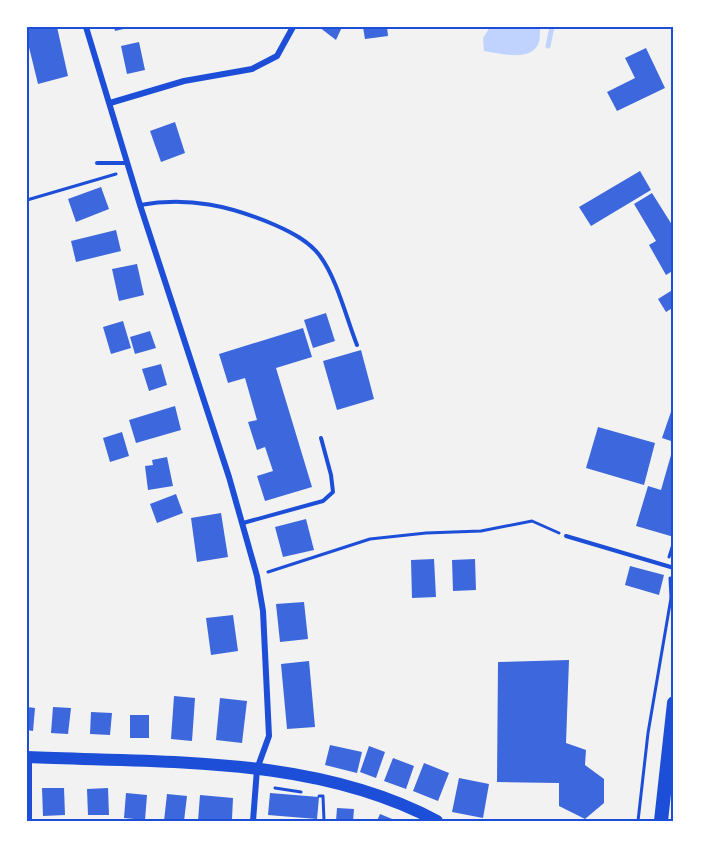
<svg xmlns="http://www.w3.org/2000/svg" width="701" height="848" font-family="Montserrat,sans-serif">
<style>
.water{fill:#bfd3fe}
.lines{fill:none;stroke-linecap:round;stroke-linejoin:round}
.stream{stroke:#bfd3fe;stroke-width:5}
.building{fill:#3d67dc}
.path{stroke:#1d4ed8;stroke-width:3}
.service{stroke:#1d4ed8;stroke-width:4}
.minor{stroke:#1d4ed8;stroke-width:6}
.secondary{stroke:#1d4ed8;stroke-width:12}
.primary{stroke:#1d4ed8;stroke-width:14}
.neatline{fill:none;stroke:#1d4ed8;stroke-width:2}
</style>
<rect width="100%" height="100%" fill="#f2f2f2"/>
<path class="water" d="M490 27H540C540 31 540 38 539 42 532 63 499 53 484 51L483 38Z"/>
<g class="lines">
<path class="stream" d="M548 46 552 27"/>
</g>
<g class="building">
<path d="M27 27H57L68 76 38 84 27 39Z"/>
<path d="M114 27H128V28L115 31Z"/>
<path d="M319 27H342L336 40Z"/>
<path d="M363 27H387L388 36 365 39Z"/>
<path d="M139 42 145 70 127 74 121 46Z"/>
<path d="M646 48 665 88 617 111 607 92 635 78 625 58Z"/>
<path d="M175 122 185 153 161 162 150 131Z"/>
<path d="M640 171 651 190 591 226 579 207Z"/>
<path d="M101 187 109 209 76 222 68 199Z"/>
<path d="M652 193 674 228V270L666 275 649 245 656 241 634 204Z"/>
<path d="M116 230 121 251 76 262 71 241Z"/>
<path d="M137 264 144 295 119 301 112 269Z"/>
<path d="M674 289V307L666 312 658 299Z"/>
<path d="M326 313 335 341 313 348 304 320Z"/>
<path d="M123 321 131 348 111 354 103 327Z"/>
<path d="M303 328 312 357 276 368 312 487 265 501 257 476 273 471 265 447 257 450 248 422 257 420 245 378 228 383 219 354Z"/>
<path d="M150 331 156 348 135 354 130 337Z"/>
<path d="M361 350 374 399 337 410 323 361Z"/>
<path d="M161 364 167 385 149 391 142 369Z"/>
<path d="M674 403V442L662 438Z"/>
<path d="M175 406 181 430 136 443 129 420Z"/>
<path d="M598 427 655 443 644 485 586 468Z"/>
<path d="M122 432 129 456 110 462 103 438Z"/>
<path d="M671 455 674 456V537L636 526 648 486 661 490Z"/>
<path d="M167 457 173 486 148 490 145 466 153 465 152 460Z"/>
<path d="M176 494 183 513 157 523 150 504Z"/>
<path d="M221 513 228 557 197 562 191 518Z"/>
<path d="M306 519 314 550 283 557 275 527Z"/>
<path d="M434 559 436 597 412 598 411 560Z"/>
<path d="M475 559 476 590 453 591 452 560Z"/>
<path d="M630 566 664 575 659 595 625 585Z"/>
<path d="M304 602 308 639 280 642 276 604Z"/>
<path d="M233 615 238 651 211 655 206 618Z"/>
<path d="M569 660 566 743 586 750 585 765 604 779V803L585 819 559 806V783L497 782 498 662Z"/>
<path d="M309 661 315 727 287 729 281 664Z"/>
<path d="M174 696 195 698 192 741 171 739Z"/>
<path d="M220 698 247 701 242 743 216 740Z"/>
<path d="M27 707 35 708 33 731 27 730Z"/>
<path d="M53 707 71 708 68 734 51 733Z"/>
<path d="M91 712 112 713 110 735 90 734Z"/>
<rect x="130" y="715" width="19" height="23"/>
<path d="M330 745 362 752 357 773 325 765Z"/>
<path d="M369 746 385 752 376 778 360 772Z"/>
<path d="M393 758 414 766 406 789 384 781Z"/>
<path d="M424 763 449 773 438 801 413 791Z"/>
<path d="M459 778 489 784 483 818 452 812Z"/>
<path d="M42 788H64L65 815 43 816Z"/>
<path d="M108 788 109 815H88L87 789Z"/>
<path d="M126 793 147 795 145 820 124 818Z"/>
<path d="M270 793 319 797 317 819 268 815Z"/>
<path d="M167 794 187 796 184 821H164Z"/>
<path d="M200 795 233 798 232 819 198 821Z"/>
<path d="M337 808 354 809 353 821H336Z"/>
<path d="M380 814 397 821H377Z"/>
</g>
<g class="lines">
<g class="path">
<path d="M27 200 116 174"/>
<path d="M669 557 674 541"/>
<path d="M268 572 370 539 426 533 481 531 532 521 559 533"/>
<path d="M670 578 671 598 674 599"/>
<path d="M275 788 301 792"/>
<path d="M319 796H323L324 821"/>
<path d="M638 821 648 733 671 598"/>
</g>
<g class="service">
<path d="M97 163H127"/>
<path d="M140 205C188 196 231 206 275 225 291 232 309 241 320 256 337 279 346 317 357 345"/>
<path d="M243 523 323 501 333 492 331 475 321 438"/>
<path d="M566 536 674 568"/>
<path d="M30 758V821"/>
</g>
<g class="minor">
<path d="M86 27 140 205 229 477 257 576 263 611 269 736 257 769 253 821"/>
<path d="M110 103 184 81 252 69 277 56 293 27"/>
</g>
<path class="secondary" d="M27 757C163 763 314 755 437 821"/>
<path class="primary" d="M661 821 674 703"/>
</g>
<rect width="701" height="848" fill="none" stroke="#ffffff" stroke-width="57"/>
<rect x="28" y="28" width="644" height="792" class="neatline"/>
</svg>
